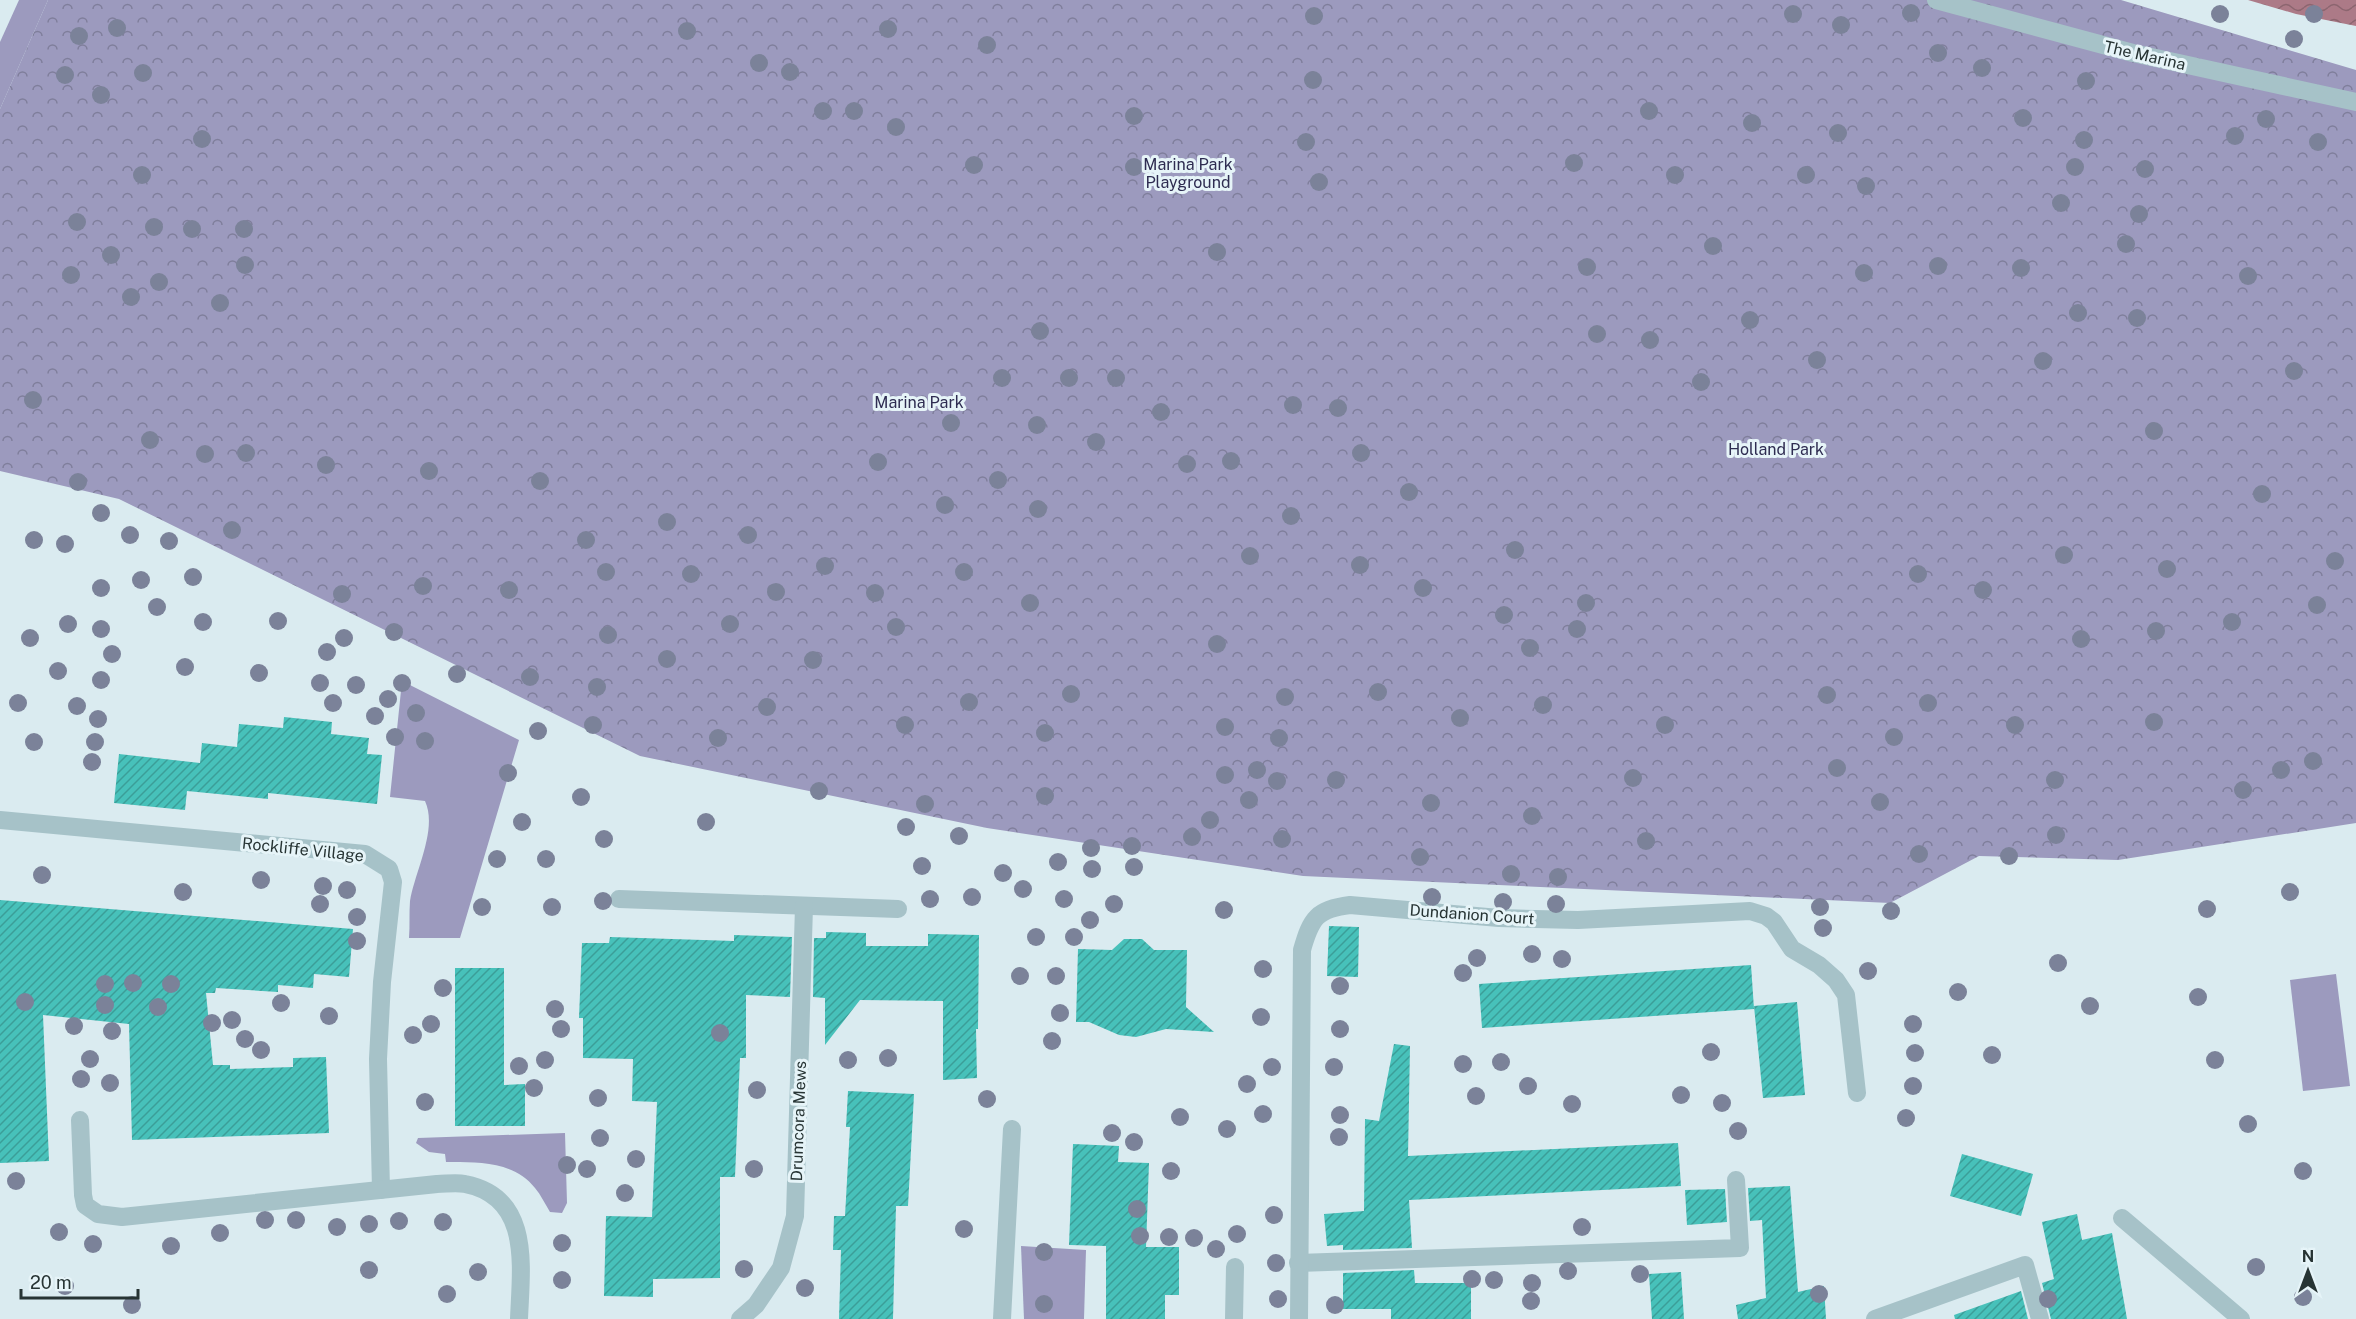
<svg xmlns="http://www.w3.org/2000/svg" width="2356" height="1319" font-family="'Public Sans',sans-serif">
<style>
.grass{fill:#9c9abe}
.forest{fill:url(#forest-crowns)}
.water{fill:url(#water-waves)}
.building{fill:url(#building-hatch)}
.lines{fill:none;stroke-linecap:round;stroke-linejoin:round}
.lane{stroke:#a6c2c8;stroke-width:18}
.street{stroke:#a6c2c8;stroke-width:18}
.tree{fill:#7b8299}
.labels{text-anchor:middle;stroke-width:6;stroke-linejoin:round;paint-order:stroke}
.street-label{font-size:16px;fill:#273434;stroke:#e6f4f8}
.park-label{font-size:16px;fill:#2e2c51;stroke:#e6f4f8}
</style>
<defs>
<pattern id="forest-crowns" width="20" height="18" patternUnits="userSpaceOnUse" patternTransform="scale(1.5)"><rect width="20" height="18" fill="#9c9abe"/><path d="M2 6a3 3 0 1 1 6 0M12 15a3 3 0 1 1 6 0" fill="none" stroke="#7f7e9b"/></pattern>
<pattern id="water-waves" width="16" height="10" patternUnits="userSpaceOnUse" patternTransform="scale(1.5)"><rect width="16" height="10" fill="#ac7a87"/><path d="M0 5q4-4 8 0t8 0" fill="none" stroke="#8c656f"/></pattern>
<pattern id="building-hatch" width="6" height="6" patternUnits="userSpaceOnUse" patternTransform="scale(1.5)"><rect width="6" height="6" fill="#47c1ba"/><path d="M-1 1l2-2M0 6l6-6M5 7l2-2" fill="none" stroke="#3b9e98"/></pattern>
</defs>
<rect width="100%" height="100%" fill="#daebf0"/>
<g class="grass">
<path d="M19 0H48L0 109V42Z"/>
<path d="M402 681 519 740 460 938H409C410 926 409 913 410 901 415 871 438 829 425 801L390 797Z"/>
<path d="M2336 974 2350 1086 2303 1091 2290 980Z"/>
<path d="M565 1133 567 1203 562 1213 550 1212C545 1204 541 1195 535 1188 514 1161 477 1162 446 1162L445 1154 429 1152 416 1143 418 1138Z"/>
<path d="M1021 1246 1086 1250 1084 1319H1024Z"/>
</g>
<path class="forest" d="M48 0H2121L2356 70V823L2118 860 1979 856 1890 903 1303 876 987 828 640 756 119 499 0 471V109Z"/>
<path class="water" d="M2248 0H2356V26L2296 14Z"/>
<g class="building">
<path d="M284 717 332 722 331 734 369 738 367 754 382 755 377 804 268 793V799L187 791 185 810 114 803 119 754 200 763 202 743 237 747 239 724 283 728Z"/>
<path d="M0 900 353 929 349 977 314 974 313 988 278 985V992L216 988 215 993H206L213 1065H230V1069L293 1067V1058L326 1057 329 1133 132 1140 129 1024 43 1015 49 1161 0 1163Z"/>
<path d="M1329 926 1359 927 1358 977 1327 976Z"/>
<path d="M826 932 866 933V946H928V934L979 935 978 1029H976L977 1078 943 1080V1001L860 1000 825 1045V998L813 997 814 938H826Z"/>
<path d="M734 935 792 937 790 997 746 995V1058H740L735 1177H720V1278L653 1279V1297L604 1296 606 1216 652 1217 657 1102 632 1101 633 1059 583 1058V1018H579L582 943H609L610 937 734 941Z"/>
<path d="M1124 939H1142L1154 950H1187L1186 1007 1214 1032 1166 1029 1136 1037 1119 1035 1089 1022H1076L1078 949 1112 950Z"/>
<path d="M1751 965 1754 1009 1482 1028 1479 984Z"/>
<path d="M455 968H504V1085L525 1084V1126H455Z"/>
<path d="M1797 1002 1805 1095 1763 1098 1754 1006Z"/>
<path d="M1394 1044 1410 1046 1408 1156 1678 1143 1681 1186 1409 1200 1412 1248 1343 1250V1245L1327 1246 1324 1214 1364 1211 1365 1119 1379 1121Z"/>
<path d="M848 1091 914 1094 908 1206H896L893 1319H839L841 1250H833L834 1216H845L850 1127H846Z"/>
<path d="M1073 1144 1119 1146 1118 1162 1149 1163 1146 1247H1179V1295H1165V1319H1106V1246L1069 1245Z"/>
<path d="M1962 1154 2033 1174 2021 1216 1950 1196Z"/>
<path d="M1790 1186 1798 1292 1824 1286 1826 1319H1738L1736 1305 1766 1298 1762 1220 1750 1221 1748 1188Z"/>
<path d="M1725 1189 1727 1222 1687 1225 1685 1190Z"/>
<path d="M2077 1214 2082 1240 2112 1233 2127 1319H2051L2042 1283 2054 1279 2042 1222Z"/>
<path d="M1414 1270 1415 1283H1471V1319H1391V1309H1343V1273Z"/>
<path d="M1681 1272 1684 1319H1652L1649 1274Z"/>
<path d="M2021 1291 2028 1319H1955L1954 1315Z"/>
</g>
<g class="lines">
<g class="lane">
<path d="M2122 1218 2241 1319"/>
<path d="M1002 1319 1012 1129"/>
<path d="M1234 1319 1235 1267"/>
<path d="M1875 1319 2025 1265 2040 1319"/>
</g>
<g class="street">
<path d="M1936 0 2133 53 2356 102"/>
<path d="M0 820 365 854 389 869 393 882 382 982 378 1059 381 1190"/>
<path d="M619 899 898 909"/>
<path d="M80 1120 83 1195 85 1205 98 1214 122 1217 437 1184C446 1184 456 1182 465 1184 532 1197 521 1267 519 1319"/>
<path d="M1298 1263 1740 1248 1736 1180"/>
<path d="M740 1319 756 1305 781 1268 795 1216 804 906"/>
<path d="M1299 1319 1302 950C1311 918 1317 909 1350 905L1499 918 1578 920 1750 911 1766 916 1774 922 1792 949 1819 965 1836 980 1846 995 1857 1093"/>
</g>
</g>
<g class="tree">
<circle cx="1911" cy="13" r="9"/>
<circle cx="1793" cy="14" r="9"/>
<circle cx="2220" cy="14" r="9"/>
<circle cx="2314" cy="14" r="9"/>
<circle cx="1314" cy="16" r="9"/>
<circle cx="1841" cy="25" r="9"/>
<circle cx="117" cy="28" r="9"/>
<circle cx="888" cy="29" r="9"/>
<circle cx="687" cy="31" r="9"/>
<circle cx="79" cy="36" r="9"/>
<circle cx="2294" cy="39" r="9"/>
<circle cx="987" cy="45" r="9"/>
<circle cx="1938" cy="53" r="9"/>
<circle cx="759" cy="63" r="9"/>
<circle cx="1982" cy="68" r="9"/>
<circle cx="790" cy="72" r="9"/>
<circle cx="143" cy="73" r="9"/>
<circle cx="65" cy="75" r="9"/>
<circle cx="1313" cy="80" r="9"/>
<circle cx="2086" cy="81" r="9"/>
<circle cx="101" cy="95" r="9"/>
<circle cx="823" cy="111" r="9"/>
<circle cx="854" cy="111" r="9"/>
<circle cx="1649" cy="111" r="9"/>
<circle cx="1134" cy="116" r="9"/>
<circle cx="2023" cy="118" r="9"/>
<circle cx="2266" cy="119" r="9"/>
<circle cx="1752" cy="123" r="9"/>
<circle cx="896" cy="127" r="9"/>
<circle cx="1838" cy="133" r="9"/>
<circle cx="2235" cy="136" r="9"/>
<circle cx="202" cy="139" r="9"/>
<circle cx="2084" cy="140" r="9"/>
<circle cx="1306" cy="142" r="9"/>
<circle cx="2318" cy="142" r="9"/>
<circle cx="1574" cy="163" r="9"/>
<circle cx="974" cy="165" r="9"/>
<circle cx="1134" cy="167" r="9"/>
<circle cx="2075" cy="167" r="9"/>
<circle cx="2145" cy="169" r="9"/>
<circle cx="142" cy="175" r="9"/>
<circle cx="1675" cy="175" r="9"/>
<circle cx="1806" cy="175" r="9"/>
<circle cx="1319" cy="182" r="9"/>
<circle cx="1866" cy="186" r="9"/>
<circle cx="2061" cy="203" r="9"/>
<circle cx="2139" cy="214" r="9"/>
<circle cx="77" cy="222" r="9"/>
<circle cx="154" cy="227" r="9"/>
<circle cx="192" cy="229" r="9"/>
<circle cx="244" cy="229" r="9"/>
<circle cx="2126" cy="244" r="9"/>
<circle cx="1713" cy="246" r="9"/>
<circle cx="1217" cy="252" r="9"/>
<circle cx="111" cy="255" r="9"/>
<circle cx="245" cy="265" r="9"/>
<circle cx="1938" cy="266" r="9"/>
<circle cx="1587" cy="267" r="9"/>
<circle cx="2021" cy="268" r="9"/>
<circle cx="1864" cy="273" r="9"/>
<circle cx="71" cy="275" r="9"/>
<circle cx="2248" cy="276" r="9"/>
<circle cx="159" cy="282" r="9"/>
<circle cx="131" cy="297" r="9"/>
<circle cx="220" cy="303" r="9"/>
<circle cx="2078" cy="313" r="9"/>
<circle cx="2137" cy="318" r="9"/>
<circle cx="1750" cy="320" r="9"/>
<circle cx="1040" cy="331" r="9"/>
<circle cx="1597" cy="334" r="9"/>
<circle cx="1650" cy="340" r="9"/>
<circle cx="1817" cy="360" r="9"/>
<circle cx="2043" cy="361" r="9"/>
<circle cx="2294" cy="371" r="9"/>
<circle cx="1002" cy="378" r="9"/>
<circle cx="1069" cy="378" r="9"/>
<circle cx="1116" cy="378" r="9"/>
<circle cx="1701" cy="382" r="9"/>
<circle cx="33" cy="400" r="9"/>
<circle cx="1293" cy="405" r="9"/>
<circle cx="1338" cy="408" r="9"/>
<circle cx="1161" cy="412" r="9"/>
<circle cx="951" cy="423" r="9"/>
<circle cx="1037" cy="425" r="9"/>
<circle cx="2154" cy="431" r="9"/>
<circle cx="150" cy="440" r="9"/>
<circle cx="1096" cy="442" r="9"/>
<circle cx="246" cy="453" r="9"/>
<circle cx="1361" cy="453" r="9"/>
<circle cx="205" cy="454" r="9"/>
<circle cx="1231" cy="461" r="9"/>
<circle cx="878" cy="462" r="9"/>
<circle cx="1187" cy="464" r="9"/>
<circle cx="326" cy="465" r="9"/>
<circle cx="429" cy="471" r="9"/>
<circle cx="998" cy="480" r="9"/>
<circle cx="540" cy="481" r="9"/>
<circle cx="78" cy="482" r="9"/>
<circle cx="1409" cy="492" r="9"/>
<circle cx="2262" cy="494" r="9"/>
<circle cx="945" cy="505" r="9"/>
<circle cx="1038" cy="509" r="9"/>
<circle cx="101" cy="513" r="9"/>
<circle cx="1291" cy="516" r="9"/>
<circle cx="667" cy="522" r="9"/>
<circle cx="232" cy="530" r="9"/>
<circle cx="130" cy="535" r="9"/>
<circle cx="748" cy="535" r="9"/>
<circle cx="34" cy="540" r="9"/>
<circle cx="586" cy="540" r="9"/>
<circle cx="169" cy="541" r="9"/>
<circle cx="65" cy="544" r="9"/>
<circle cx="1515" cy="550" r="9"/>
<circle cx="2064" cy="555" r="9"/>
<circle cx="1250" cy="556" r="9"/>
<circle cx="2335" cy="561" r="9"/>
<circle cx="1360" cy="565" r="9"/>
<circle cx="825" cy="566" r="9"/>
<circle cx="2167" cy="569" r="9"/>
<circle cx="606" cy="572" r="9"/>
<circle cx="964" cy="572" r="9"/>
<circle cx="691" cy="574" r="9"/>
<circle cx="1918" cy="574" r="9"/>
<circle cx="193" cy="577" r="9"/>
<circle cx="141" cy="580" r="9"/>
<circle cx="423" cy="586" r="9"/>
<circle cx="101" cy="588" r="9"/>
<circle cx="1423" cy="588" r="9"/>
<circle cx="509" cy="590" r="9"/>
<circle cx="1983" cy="590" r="9"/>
<circle cx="776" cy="592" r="9"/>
<circle cx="875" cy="593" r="9"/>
<circle cx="342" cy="594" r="9"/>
<circle cx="1030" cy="603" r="9"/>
<circle cx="1586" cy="603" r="9"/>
<circle cx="2317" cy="605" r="9"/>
<circle cx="157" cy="607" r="9"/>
<circle cx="1504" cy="615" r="9"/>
<circle cx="278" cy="621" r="9"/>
<circle cx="203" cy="622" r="9"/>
<circle cx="2232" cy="622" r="9"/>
<circle cx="68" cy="624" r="9"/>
<circle cx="730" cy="624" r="9"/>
<circle cx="896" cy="627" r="9"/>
<circle cx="101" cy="629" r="9"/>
<circle cx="1577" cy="629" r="9"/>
<circle cx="2156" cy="631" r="9"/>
<circle cx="394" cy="632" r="9"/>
<circle cx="608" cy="635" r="9"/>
<circle cx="30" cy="638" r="9"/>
<circle cx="344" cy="638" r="9"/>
<circle cx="2081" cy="639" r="9"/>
<circle cx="1217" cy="644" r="9"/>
<circle cx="1530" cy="648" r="9"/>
<circle cx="327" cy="652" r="9"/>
<circle cx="112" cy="654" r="9"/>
<circle cx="667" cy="659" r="9"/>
<circle cx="813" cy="660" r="9"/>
<circle cx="185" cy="667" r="9"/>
<circle cx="58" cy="671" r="9"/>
<circle cx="259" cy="673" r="9"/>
<circle cx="457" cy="674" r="9"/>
<circle cx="530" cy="677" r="9"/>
<circle cx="101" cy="680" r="9"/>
<circle cx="320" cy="683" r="9"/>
<circle cx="402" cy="683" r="9"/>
<circle cx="356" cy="685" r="9"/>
<circle cx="597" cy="687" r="9"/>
<circle cx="1378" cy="692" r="9"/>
<circle cx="1071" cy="694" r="9"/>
<circle cx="1827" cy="695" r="9"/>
<circle cx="1285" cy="697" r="9"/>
<circle cx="388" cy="699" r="9"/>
<circle cx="969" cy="702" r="9"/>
<circle cx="18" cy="703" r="9"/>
<circle cx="333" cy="703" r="9"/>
<circle cx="1928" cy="703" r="9"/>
<circle cx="1543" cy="705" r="9"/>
<circle cx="77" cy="706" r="9"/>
<circle cx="767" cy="707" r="9"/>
<circle cx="416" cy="713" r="9"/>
<circle cx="375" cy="716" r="9"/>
<circle cx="1460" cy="718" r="9"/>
<circle cx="98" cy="719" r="9"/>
<circle cx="2154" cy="722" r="9"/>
<circle cx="593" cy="725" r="9"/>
<circle cx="905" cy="725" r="9"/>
<circle cx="1665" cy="725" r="9"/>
<circle cx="2015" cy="725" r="9"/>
<circle cx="1225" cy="727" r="9"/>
<circle cx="538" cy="731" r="9"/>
<circle cx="1045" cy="733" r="9"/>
<circle cx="395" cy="737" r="9"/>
<circle cx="1894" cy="737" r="9"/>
<circle cx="718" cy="738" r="9"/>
<circle cx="1279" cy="738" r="9"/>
<circle cx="425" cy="741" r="9"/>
<circle cx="34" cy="742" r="9"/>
<circle cx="95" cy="742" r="9"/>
<circle cx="2313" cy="761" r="9"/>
<circle cx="92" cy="762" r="9"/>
<circle cx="1837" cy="768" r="9"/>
<circle cx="1257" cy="770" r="9"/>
<circle cx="2281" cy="770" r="9"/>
<circle cx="508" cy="773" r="9"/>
<circle cx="1225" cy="775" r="9"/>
<circle cx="1633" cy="778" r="9"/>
<circle cx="1336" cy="780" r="9"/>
<circle cx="2055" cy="780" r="9"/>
<circle cx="1277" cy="781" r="9"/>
<circle cx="2243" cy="790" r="9"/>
<circle cx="819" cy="791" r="9"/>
<circle cx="1045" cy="796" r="9"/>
<circle cx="581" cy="797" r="9"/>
<circle cx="1249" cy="800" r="9"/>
<circle cx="1880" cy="802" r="9"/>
<circle cx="1431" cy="803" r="9"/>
<circle cx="925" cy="804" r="9"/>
<circle cx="1532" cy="816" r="9"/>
<circle cx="1210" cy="820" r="9"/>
<circle cx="522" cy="822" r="9"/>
<circle cx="706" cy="822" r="9"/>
<circle cx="906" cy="827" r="9"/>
<circle cx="2056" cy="835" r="9"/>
<circle cx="959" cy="836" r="9"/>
<circle cx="1192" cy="837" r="9"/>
<circle cx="604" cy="839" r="9"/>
<circle cx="1282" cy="839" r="9"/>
<circle cx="1646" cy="841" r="9"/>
<circle cx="1132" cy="846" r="9"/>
<circle cx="1091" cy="848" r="9"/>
<circle cx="1919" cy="854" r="9"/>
<circle cx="2009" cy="856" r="9"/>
<circle cx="1420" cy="857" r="9"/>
<circle cx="497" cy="859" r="9"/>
<circle cx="546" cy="859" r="9"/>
<circle cx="1058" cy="862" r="9"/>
<circle cx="922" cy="866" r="9"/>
<circle cx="1134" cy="867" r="9"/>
<circle cx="1092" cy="869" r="9"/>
<circle cx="1003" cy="873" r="9"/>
<circle cx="1511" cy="874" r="9"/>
<circle cx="42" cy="875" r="9"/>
<circle cx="1558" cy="877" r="9"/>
<circle cx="261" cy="880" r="9"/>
<circle cx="323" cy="886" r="9"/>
<circle cx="1023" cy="889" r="9"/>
<circle cx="347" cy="890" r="9"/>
<circle cx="183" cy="892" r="9"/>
<circle cx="2290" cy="892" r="9"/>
<circle cx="972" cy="897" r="9"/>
<circle cx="1432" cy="897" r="9"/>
<circle cx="930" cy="899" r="9"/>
<circle cx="1064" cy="899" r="9"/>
<circle cx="603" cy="901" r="9"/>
<circle cx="1503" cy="902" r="9"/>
<circle cx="320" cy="904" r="9"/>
<circle cx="1114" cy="904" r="9"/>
<circle cx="1556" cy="904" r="9"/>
<circle cx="482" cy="907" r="9"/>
<circle cx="552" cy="907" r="9"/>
<circle cx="1820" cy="907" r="9"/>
<circle cx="2207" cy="909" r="9"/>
<circle cx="1224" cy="910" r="9"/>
<circle cx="1891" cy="911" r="9"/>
<circle cx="357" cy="917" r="9"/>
<circle cx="1090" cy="920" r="9"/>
<circle cx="1823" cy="928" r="9"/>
<circle cx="1036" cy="937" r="9"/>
<circle cx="1074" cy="937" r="9"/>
<circle cx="357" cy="941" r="9"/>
<circle cx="1532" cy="954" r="9"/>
<circle cx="1477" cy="958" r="9"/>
<circle cx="1562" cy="959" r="9"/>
<circle cx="2058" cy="963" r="9"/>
<circle cx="1263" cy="969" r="9"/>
<circle cx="1868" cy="971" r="9"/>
<circle cx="1463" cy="973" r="9"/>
<circle cx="1020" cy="976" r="9"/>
<circle cx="1056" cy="976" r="9"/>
<circle cx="133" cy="983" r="9"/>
<circle cx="105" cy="984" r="9"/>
<circle cx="171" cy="984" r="9"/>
<circle cx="1340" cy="986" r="9"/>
<circle cx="443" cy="988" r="9"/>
<circle cx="1958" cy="992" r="9"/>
<circle cx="2198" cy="997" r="9"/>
<circle cx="25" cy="1002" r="9"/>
<circle cx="281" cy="1003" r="9"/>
<circle cx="105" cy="1005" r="9"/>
<circle cx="2090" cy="1006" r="9"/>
<circle cx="158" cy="1007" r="9"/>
<circle cx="555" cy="1009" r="9"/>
<circle cx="1060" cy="1013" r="9"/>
<circle cx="329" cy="1016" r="9"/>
<circle cx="1261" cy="1017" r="9"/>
<circle cx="232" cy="1020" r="9"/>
<circle cx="212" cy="1023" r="9"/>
<circle cx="431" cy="1024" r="9"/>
<circle cx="1913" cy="1024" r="9"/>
<circle cx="74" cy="1026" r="9"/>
<circle cx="561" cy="1029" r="9"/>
<circle cx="1340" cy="1029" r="9"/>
<circle cx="112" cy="1031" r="9"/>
<circle cx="720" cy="1033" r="9"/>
<circle cx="413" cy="1035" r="9"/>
<circle cx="245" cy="1039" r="9"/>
<circle cx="1052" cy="1041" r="9"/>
<circle cx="261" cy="1050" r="9"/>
<circle cx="1711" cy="1052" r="9"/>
<circle cx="1915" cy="1053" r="9"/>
<circle cx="1992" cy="1055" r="9"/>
<circle cx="888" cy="1058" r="9"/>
<circle cx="90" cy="1059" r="9"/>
<circle cx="545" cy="1060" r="9"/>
<circle cx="848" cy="1060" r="9"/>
<circle cx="2215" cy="1060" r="9"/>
<circle cx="1501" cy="1062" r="9"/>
<circle cx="1463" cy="1064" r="9"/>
<circle cx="519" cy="1066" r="9"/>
<circle cx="1272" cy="1067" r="9"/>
<circle cx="1334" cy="1067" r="9"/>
<circle cx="81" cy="1079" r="9"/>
<circle cx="110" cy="1083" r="9"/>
<circle cx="1247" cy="1084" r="9"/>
<circle cx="1528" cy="1086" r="9"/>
<circle cx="1913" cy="1086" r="9"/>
<circle cx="534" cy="1088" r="9"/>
<circle cx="757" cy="1090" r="9"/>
<circle cx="1681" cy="1095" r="9"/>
<circle cx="1476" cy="1096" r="9"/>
<circle cx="598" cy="1098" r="9"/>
<circle cx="987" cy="1099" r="9"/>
<circle cx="425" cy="1102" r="9"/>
<circle cx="1722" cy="1103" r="9"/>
<circle cx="1572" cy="1104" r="9"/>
<circle cx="1263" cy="1114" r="9"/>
<circle cx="1340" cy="1115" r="9"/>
<circle cx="1180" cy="1117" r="9"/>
<circle cx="1906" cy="1118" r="9"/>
<circle cx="2248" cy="1124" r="9"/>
<circle cx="1227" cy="1129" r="9"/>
<circle cx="1738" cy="1131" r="9"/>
<circle cx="1112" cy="1133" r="9"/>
<circle cx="1339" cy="1137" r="9"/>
<circle cx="600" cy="1138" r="9"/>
<circle cx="1134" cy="1142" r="9"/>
<circle cx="636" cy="1159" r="9"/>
<circle cx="567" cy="1165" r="9"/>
<circle cx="587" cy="1169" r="9"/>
<circle cx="754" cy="1169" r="9"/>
<circle cx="1171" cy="1171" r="9"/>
<circle cx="2303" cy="1171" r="9"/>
<circle cx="16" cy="1181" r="9"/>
<circle cx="625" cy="1193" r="9"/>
<circle cx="1137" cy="1209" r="9"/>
<circle cx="1274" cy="1215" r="9"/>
<circle cx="265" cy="1220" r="9"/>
<circle cx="296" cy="1220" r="9"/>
<circle cx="399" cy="1221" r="9"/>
<circle cx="443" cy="1222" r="9"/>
<circle cx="369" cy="1224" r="9"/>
<circle cx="337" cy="1227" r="9"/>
<circle cx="1582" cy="1227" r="9"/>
<circle cx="964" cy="1229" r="9"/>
<circle cx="59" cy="1232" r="9"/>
<circle cx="220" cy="1233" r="9"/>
<circle cx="1237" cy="1234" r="9"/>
<circle cx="1140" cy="1236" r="9"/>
<circle cx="1169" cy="1237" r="9"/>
<circle cx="1194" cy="1238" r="9"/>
<circle cx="562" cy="1243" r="9"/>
<circle cx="93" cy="1244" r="9"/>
<circle cx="171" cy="1246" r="9"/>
<circle cx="1216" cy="1249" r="9"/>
<circle cx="1044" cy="1252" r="9"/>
<circle cx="1276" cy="1263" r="9"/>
<circle cx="2256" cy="1267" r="9"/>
<circle cx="744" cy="1269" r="9"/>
<circle cx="369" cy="1270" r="9"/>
<circle cx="1568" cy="1271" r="9"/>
<circle cx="478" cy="1272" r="9"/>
<circle cx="1640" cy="1274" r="9"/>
<circle cx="1472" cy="1279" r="9"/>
<circle cx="562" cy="1280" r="9"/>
<circle cx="1494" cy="1280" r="9"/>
<circle cx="1532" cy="1283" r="9"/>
<circle cx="65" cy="1286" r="9"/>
<circle cx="805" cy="1288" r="9"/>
<circle cx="447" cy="1294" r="9"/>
<circle cx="1819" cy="1294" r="9"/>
<circle cx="2303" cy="1297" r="9"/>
<circle cx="1278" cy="1299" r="9"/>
<circle cx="2048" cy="1299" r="9"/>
<circle cx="1531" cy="1301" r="9"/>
<circle cx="1044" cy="1304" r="9"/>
<circle cx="132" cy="1305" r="9"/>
<circle cx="1335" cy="1305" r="9"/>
</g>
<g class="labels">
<g class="street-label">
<text transform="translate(2145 55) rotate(13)" y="6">The Marina</text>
<text transform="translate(303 849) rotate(6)" y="6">Rockliffe Village</text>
<text transform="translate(1472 914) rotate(4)" y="6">Dundanion Court</text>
<text transform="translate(798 1121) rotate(-88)" y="6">Drumcora Mews</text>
</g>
<g class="park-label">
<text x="1188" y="170">Marina Park<tspan x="1188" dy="18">Playground</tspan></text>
<text x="919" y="408">Marina Park</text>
<text x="1776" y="455">Holland Park</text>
</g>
</g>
<g transform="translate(2308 1271)" stroke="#e6f4f8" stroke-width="4.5" paint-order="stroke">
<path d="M0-4.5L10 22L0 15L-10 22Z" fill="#273434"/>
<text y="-9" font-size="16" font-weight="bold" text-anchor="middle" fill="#273434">N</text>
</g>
<path d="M21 1289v9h117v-9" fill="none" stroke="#273434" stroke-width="3"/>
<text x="30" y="1289" font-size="18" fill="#273434" stroke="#e6f4f8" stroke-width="4.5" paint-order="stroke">20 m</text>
</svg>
